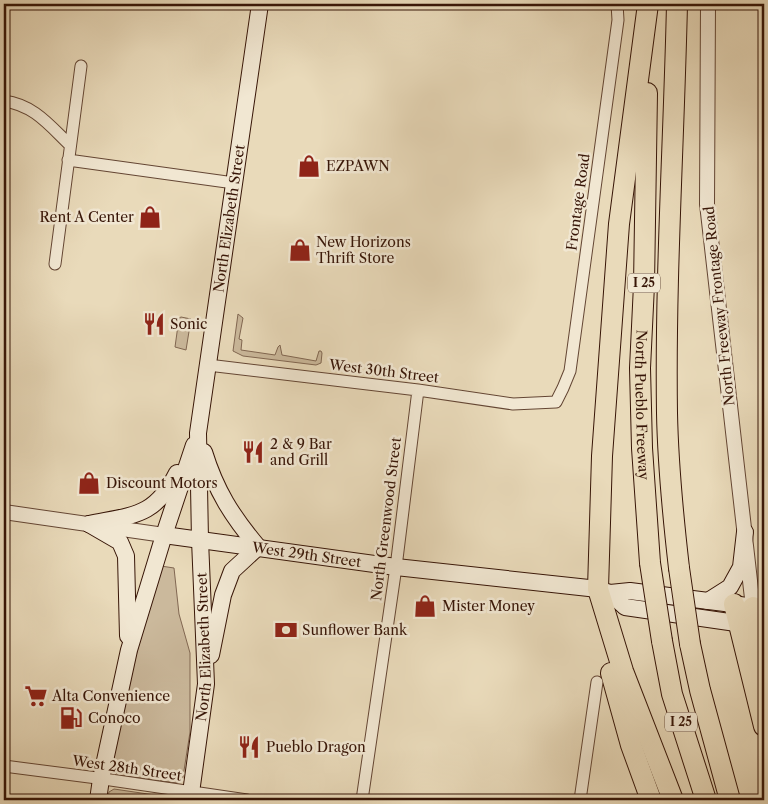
<svg xmlns="http://www.w3.org/2000/svg" width="768" height="804" font-family="'Libre Caslon Text',serif">
<rect width="100%" height="100%" fill="#e9daba"/>
<filter id="stains"><feTurbulence type="fractalNoise" baseFrequency=".004" numOctaves="4"/><feColorMatrix values="0 0 0 0 .2 0 0 0 0 .09 0 0 0 0 .02 0 0 0 .5 -.17"/></filter>
<radialGradient id="worn" r=".72"><stop offset=".6" stop-color="#630" stop-opacity="0"/><stop offset="1" stop-color="#630" stop-opacity=".3"/></radialGradient>
<path fill="#cbb99c" stroke="#816752" d="M238,314L243,318L239,339L242,340L241,350L275,355L278,347L280,345L282,355L316,361L319,351H321L322,353L321,363L316,365L243,356L233,351Z
M181,317L191,319L186,350L175,347L179,318Z
M161,566L174,568L179,614L190,653V732L183,777L182,780L177,783L119,775L112,770L111,766L120,713Z
M114,789L175,798L178,800H107L109,792Z"/>
<g fill="none" stroke-linecap="round" stroke-linejoin="round">
<defs>
<path id="minor" d="M4,101C34,105 49,125 70,145
M68,160L234,183
M55,264L81,66
M208,365L418,390L513,404L556,402L563,388L570,371L618,20L617,4
M4,766L97,778L247,800
M362,800L396,567L418,390
M580,800L597,682"/>
<path id="tertiary" d="M708,4L707,204L753,607
M4,512L164,535"/>
<g id="secondary">
<path d="M204,452C216,491 232,516 258,547L232,571L223,595L211,655"/>
<path d="M89,524C133,515 155,517 177,473"/>
<path d="M89,524L120,542L126,556L128,636"/>
<path id="s1" d="M164,535L396,567L598,589L610,593L625,607L750,625"/>
<path d="M610,593L630,591L764,608"/>
<path d="M708,601L730,587L741,567L745,532"/>
<path d="M98,800L101,779L129,650L164,535L194,445"/>
<path id="s2" d="M190,800L206,684L200,540L198,433L260,4"/>
</g>
<g id="motorway">
<path d="M648,4L619,224L602,456L598,589L623,671L673,800"/>
<path d="M677,4C674,140 665,277 667,413C668,465 673,516 679,568"/>
<path id="s3" d="M647,93L644,285L640,368L642,448L650,563"/>
<path d="M734,604L764,726"/>
<path d="M753,607L764,667"/>
<path d="M662,641L672,694L706,800"/>
<path d="M690,644L700,690L730,800"/>
<path d="M611,673L631,745L651,800"/>
</g>
</defs>
<use href="#minor" stroke="#644634" stroke-width="13"/>
<use href="#tertiary" stroke="#644634" stroke-width="16"/>
<use href="#secondary" stroke="#371507" stroke-width="18"/>
<use href="#motorway" stroke="#371507" stroke-width="22"/>
<use href="#minor" stroke="#f1e7d2" stroke-width="11"/>
<use href="#tertiary" stroke="#f1e7d2" stroke-width="14"/>
<use href="#secondary" stroke="#f1e7d2" stroke-width="16"/>
<use href="#motorway" stroke="#e9daba" stroke-width="20"/>
<defs>
<path id="motorway-bridge" d="M650,563L662,641
M679,568L690,644"/>
</defs>
<use href="#motorway-bridge" stroke="#371507" stroke-width="22" stroke-linecap="butt"/>
<use href="#motorway-bridge" stroke="#e9daba" stroke-width="20"/>
</g>
<defs>
<symbol id="shop-bare" viewBox="-9 -9 18 18"><path d="M-5-2.5h2.3a2.7 3.5 0 0 1 5.4 0H5L5.5 6h-11ZM-1.5-2.5h3a1.5 2.3 0 0 0-3 0Z" fill="#8f2418" stroke="#f1e7d2" stroke-width="2.5" paint-order="stroke"/></symbol>
<symbol id="restaurant-bare" viewBox="-9 -9 18 18"><path d="M-5-6h1v4h1v-4h1v4h1v-4h1v5L-1.5 .5V6h-2V.5L-5-1ZM5-6V6H3V1.5H1.5Q1.5-4 5-6Z" fill="#8f2418" stroke="#f1e7d2" stroke-width="2.5" paint-order="stroke"/></symbol>
<symbol id="bank-bare" viewBox="-9 -9 18 18"><path d="M-6-4H6V4H-6ZM0-2.3a2.3 2.3 0 1 0 0 4.6a2.3 2.3 0 1 0 0-4.6Z" fill="#8f2418" stroke="#f1e7d2" stroke-width="2.5" paint-order="stroke"/></symbol>
<symbol id="supermarket-bare" viewBox="-9 -9 18 18"><path d="M-6-5.5h2.5l.6 2H6L4.5 2H-2.5L-4.4-4H-6ZM-1.5 3.2a1.3 1.3 0 1 0 .1 0ZM3 3.2a1.3 1.3 0 1 0 .1 0Z" fill="#8f2418" stroke="#f1e7d2" stroke-width="2.5" paint-order="stroke"/></symbol>
<symbol id="fuel-bare" viewBox="-9 -9 18 18"><path d="M-5.5-6h7V0h2V4h1.3V-2.5L3-4.5l.8-.8L6-3V5H2.5V1h-1V6h-7ZM-4.2-4.7v3.2H.2V-4.7Z" fill="#8f2418" stroke="#f1e7d2" stroke-width="2.5" paint-order="stroke"/></symbol>
</defs>
<g fill-rule="evenodd">
<use href="#shop-bare" x="293" y="150" width="32" height="32"/>
<use href="#shop-bare" x="134" y="201" width="32" height="32"/>
<use href="#shop-bare" x="284" y="234" width="32" height="32"/>
<use href="#restaurant-bare" x="138" y="308" width="32" height="32"/>
<use href="#restaurant-bare" x="237" y="436" width="32" height="32"/>
<use href="#shop-bare" x="73" y="467" width="32" height="32"/>
<use href="#shop-bare" x="409" y="590" width="32" height="32"/>
<use href="#bank-bare" x="270" y="614" width="32" height="32"/>
<use href="#supermarket-bare" x="20" y="680" width="32" height="32"/>
<use href="#fuel-bare" x="55" y="702" width="32" height="32"/>
<use href="#restaurant-bare" x="233" y="731" width="32" height="32"/>
</g>
<g text-anchor="middle" stroke-width="5" stroke-linejoin="round" paint-order="stroke">
<g fill="#f1e7d2" stroke="#6f5444" stroke-width="1">
<rect x="628" y="273.5" width="32" height="19" rx="4"/>
<rect x="665" y="712.5" width="32" height="19" rx="4"/>
</g>
<g font-size="12" font-weight="bold" fill="#371507">
<text x="644" y="287">I 25</text>
<text x="681" y="726">I 25</text>
</g>
<g font-size="14" fill="#371507" stroke="#f1e7d2" text-anchor="start">
<text x="326" y="171">EZPAWN</text>
<text x="134" y="222" text-anchor="end">Rent A Center</text>
<text x="316" y="247">New Horizons<tspan x="316" dy="16">Thrift Store</tspan></text>
<text x="170" y="329">Sonic</text>
<text x="270" y="449">2 &amp; 9 Bar<tspan x="270" dy="16">and Grill</tspan></text>
<text x="106" y="488">Discount Motors</text>
<text x="442" y="611">Mister Money</text>
<text x="302" y="635">Sunflower Bank</text>
<text x="52" y="701">Alta Convenience</text>
<text x="88" y="723">Conoco</text>
<text x="266" y="752">Pueblo Dragon</text>
</g>
<g font-size="14" fill="#371507" stroke="#f1e7d2">
<text transform="translate(578 202) rotate(-82)" y="5">Frontage Road</text>
<text dy="5" stroke="none"><textPath href="#s2" startOffset="585">North Elizabeth Street</textPath></text>
<text transform="translate(719 306) rotate(-96)" y="5">North Freeway Frontage Road</text>
<text transform="translate(384 371) rotate(7)" y="5">West 30th Street</text>
<text dy="5" stroke="none"><textPath href="#s3" startOffset="312">North Pueblo Freeway</textPath></text>
<text transform="translate(386 519) rotate(-83)" y="5">North Greenwood Street</text>
<text dy="5" stroke="none"><textPath href="#s1" startOffset="144">West 29th Street</textPath></text>
<text dy="5" stroke="none"><textPath href="#s2" startOffset="154">North Elizabeth Street</textPath></text>
<text transform="translate(127 768) rotate(8)" y="5">West 28th Street</text>
</g>
</g>
<rect width="768" height="804" fill="none" stroke="#e9daba" stroke-width="20"/>
<rect x="5" y="5" width="758" height="794" fill="none" stroke="#371507" stroke-width="2.5"/>
<rect x="10" y="10" width="748" height="784" fill="none" stroke="#371507"/>
<rect width="100%" height="100%" filter="url(#stains)"/>
<rect width="100%" height="100%" fill="url(#worn)"/>
</svg>
